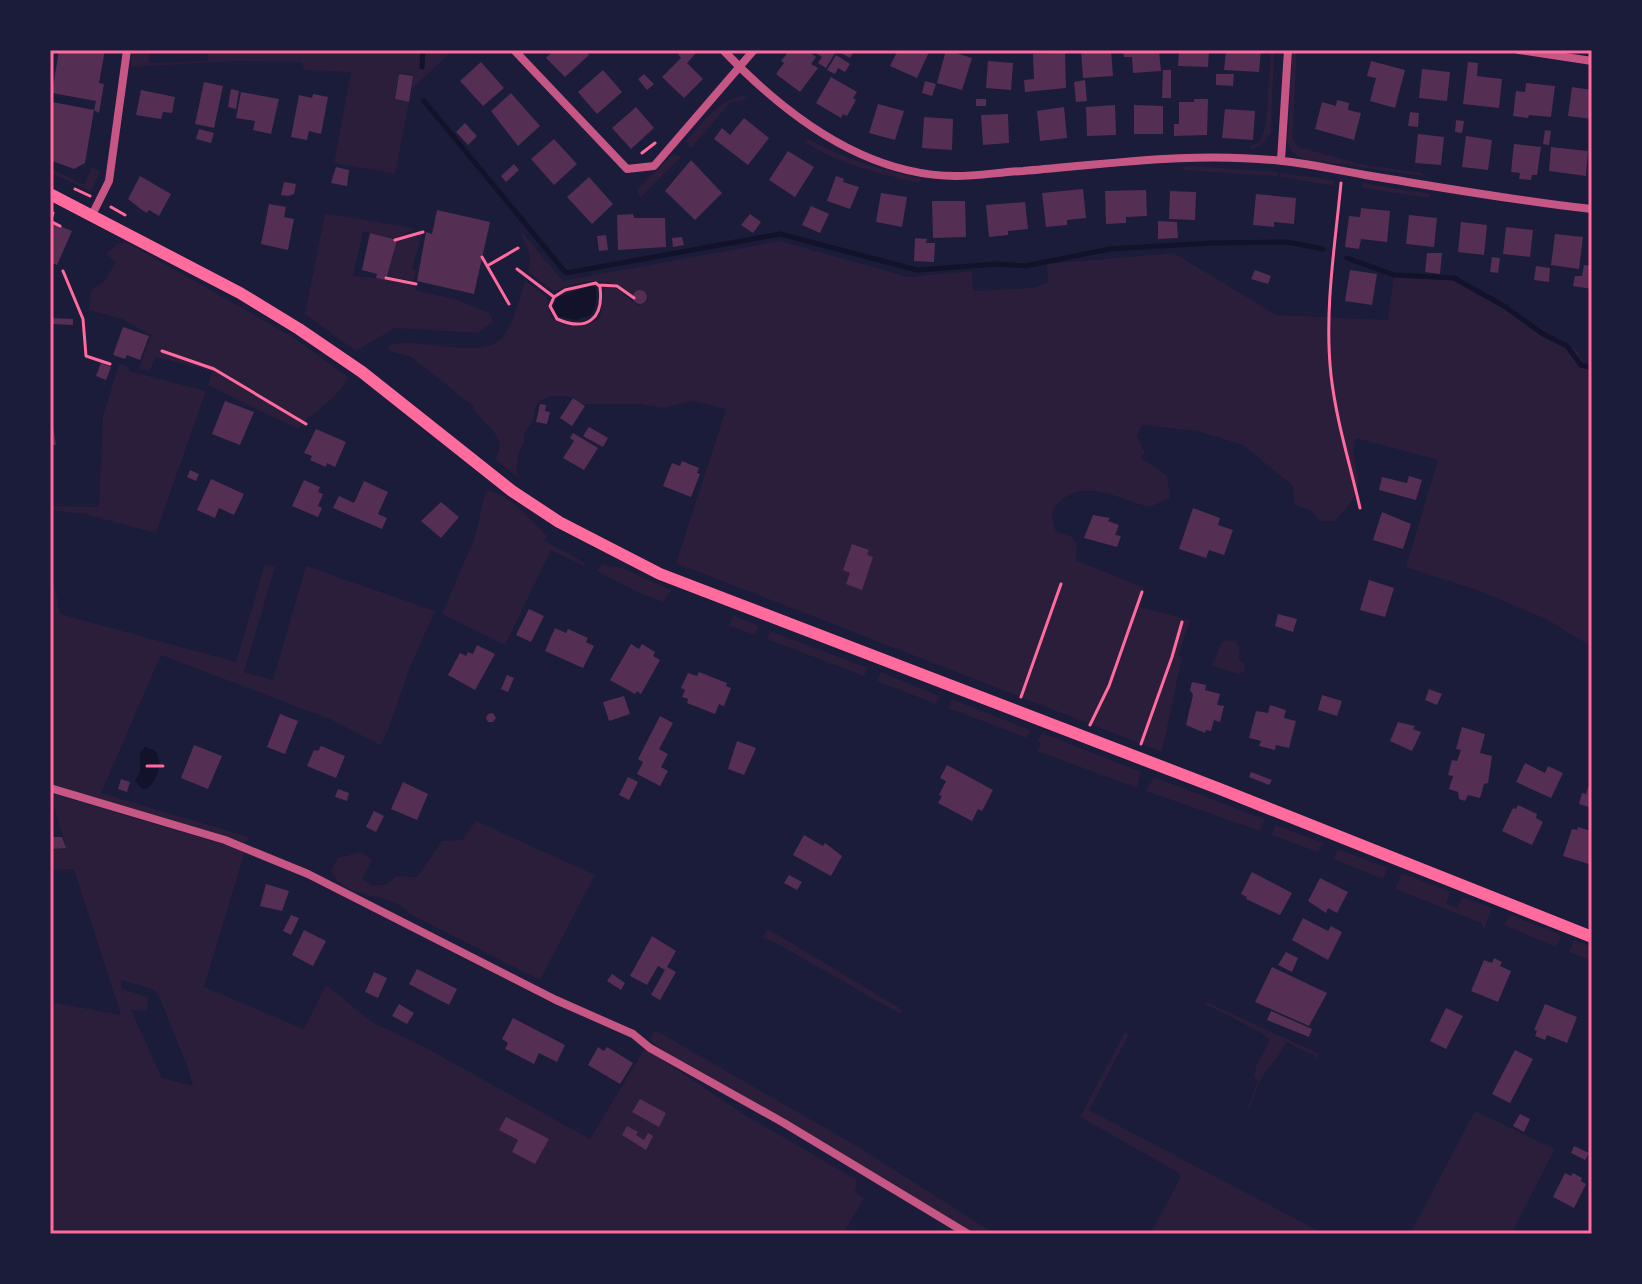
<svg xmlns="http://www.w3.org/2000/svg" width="1642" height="1284" font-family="'Source Sans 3',sans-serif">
<rect width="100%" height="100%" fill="#1b1b3a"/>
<path fill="#2a1e3b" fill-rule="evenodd" d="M132,50H149V63L208,61L209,50H453L412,89L413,75L399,73L394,100L409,102L395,174L334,163L351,72L304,70L302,62L236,61L131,67Z
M1271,50H1274L1271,133L1260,146L1251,149L1250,146L1260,142L1266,124Z
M1292,50H1297L1292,138L1298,147L1364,165L1423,173V176L1303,159L1292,152L1288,143Z
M743,96L749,98L730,103L691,148L686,141C702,124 718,99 743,96Z
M808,139C844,159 882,170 922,179L919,183C879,173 839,165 805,142Z
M673,154L681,157L640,198L637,190Z
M1189,166L1278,172L1277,176L1184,170V167Z
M92,167L100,171L91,191L50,173V168L84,185Z
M1280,173L1333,180L1335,186L1280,177Z
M1363,183L1430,194L1429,198L1362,188Z
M325,213L416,229L393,239L363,231L353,276L386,279L415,286V290L455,299L490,313L493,322L478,333L395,328L356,351L305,314Z
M520,230L563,281L780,241L908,277L972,271L973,291L1032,288L1048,283L1047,264L1174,253L1276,315L1388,320L1394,275L1454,278L1478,295L1504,306L1556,343L1576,349L1585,364L1592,366V647L1546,619L1482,592L1406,567L1438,460L1356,438C1349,455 1359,466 1358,483C1357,499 1345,510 1335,521H1320L1311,511L1294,504L1293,486L1243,445L1197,431L1142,425L1137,436L1145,453L1140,457L1167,476L1170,498L1150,507C1120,500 1087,477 1059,502C1050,510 1051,521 1056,531L1072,537L1077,544L1076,560L1144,588L1140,607L1190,620L1178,656L1182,657L1162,752L691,569L676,563L726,409L694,401L662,408L640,404H583L573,397L550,396L539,402L535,407L533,421L524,433V444L519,451L516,467L519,478L495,459C511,435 481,426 473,406L410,356L389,351V345C405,341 418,343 433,345C503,354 506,346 525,281L547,297L551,318C566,329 585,329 600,318L605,286L616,288L637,305L644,304L648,300L647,294L643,290L637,291L633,296C605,274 585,280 554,291L528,272C534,250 525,248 520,230Z
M422,235L412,268L416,272L413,281L388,276L397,240Z
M126,242L291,336L348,377C338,400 313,410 298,429L208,385L212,371L155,357L150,371L139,369L151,335L122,319L89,310L91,290L104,282L116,262L106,254L117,244Z
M119,364L129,367V371L206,391L156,533L85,514L50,510V506L99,507L103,416Z
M489,491C511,495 531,521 547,536L545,541L585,563L584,566L551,550L505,645L442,614L475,537L485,493Z
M50,562L60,614L236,662L265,564L275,567L244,672L273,680L306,566L435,611L410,667L388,730L380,745L332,720L161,655L101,793L249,837L248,841L244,842L50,784Z
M602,565L622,568L671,590L663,602L637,592L597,571Z
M733,615L759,626L755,635L729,626Z
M770,631L868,668L864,676L767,639Z
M1226,640L1235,641L1240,647L1239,659L1245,664L1244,672L1238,674L1212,666L1221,643Z
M881,672L939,696L936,704L877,681Z
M952,699L1030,730L1027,738L948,708Z
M1042,733L1141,772L1137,788L1037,751L1041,743L1037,742Z
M1154,777L1264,819V821L1260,831L1146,791Z
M50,793L245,851L204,987L304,1029L326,985L372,1022L430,1050L590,1139L645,1048L745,1115L857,1180L855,1192L864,1198L843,1234H50V1002L121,1015L74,869L50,870V849L66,847ZM121,980L153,989L158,994L186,1063L193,1086L162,1078L131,1010L147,1011L148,997L122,989Z
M476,821L595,875L540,980L410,914C389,889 344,903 331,870L338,858L362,852L372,861L362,878L372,886L387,884L396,876L417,877L442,841L462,840Z
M1276,825L1323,843L1318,852L1271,835Z
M1338,849L1388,868L1383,879L1333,859Z
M1402,873L1450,892L1446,904L1457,908L1462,897L1492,908L1484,930L1481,923L1395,889Z
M1510,915L1559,934L1561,938L1556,947L1504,925Z
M768,929L903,1010L900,1014L774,942L762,938Z
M1574,940L1592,947V961L1569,952Z
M1206,1002L1320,1054L1316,1061L1315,1056L1286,1042C1280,1057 1269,1066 1261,1079C1254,1091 1254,1104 1246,1114L1258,1080L1254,1077L1256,1066L1270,1040L1260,1032L1205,1004Z
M655,1030L860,1148L995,1234H974L690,1068L654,1044L650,1039Z
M1125,1032L1129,1034L1089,1110L1324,1234H1150L1180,1179L1179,1173L1080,1117Z
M1475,1111L1555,1149L1511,1234H1410Z"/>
<path fill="#12122b" d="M591,286L596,288V304L591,315L576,320L557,316L552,309L558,297Z
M145,747L155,751C164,763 157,780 147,789H142L135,781L140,772V752Z"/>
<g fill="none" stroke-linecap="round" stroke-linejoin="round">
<path stroke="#12122b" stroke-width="5" d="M422,67L423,50
M424,101L566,273L780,234L917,270L998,264L1025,266L1110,249L1211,243L1288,242L1323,249
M1347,258L1394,275L1454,278L1504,306L1543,334L1567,346L1581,365L1592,368"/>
</g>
<path fill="#542f53" d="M59,50H105L99,83L104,84L99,113L94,110L85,163L74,169L50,160L52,102L94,110L96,101L52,93Z
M554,50H584L589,55L565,77L546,58Z
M681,50L698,51L687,63L703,79L684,98L662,77L681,58L678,54Z
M794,50H807L816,57L811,64L818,68L800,92L776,74L784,63L781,61L789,51L792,53Z
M818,50H830L835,53L826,68L818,63L822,57L816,53Z
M836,50H851L854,51L850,58Z
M898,50H930L917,78L890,66Z
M946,50L972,58L962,90L937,83Z
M1081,50H1111L1113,76L1083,78Z
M1123,50H1159L1161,71L1133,73L1132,57H1124Z
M1179,50H1209L1208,67L1178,66Z
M1226,50H1261L1259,72L1224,70Z
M1065,53L1066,88L1025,92L1024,80L1034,79L1033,54Z
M836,55L850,64L845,72L838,68L835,74L827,70Z
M988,61L1013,63L1011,90L986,88Z
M1371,61L1405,70L1395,108L1370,101L1376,78L1367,76Z
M481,62L504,88L483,106L460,81Z
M1468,62L1478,63L1477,76L1502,79L1499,108L1463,104Z
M1422,69L1450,72L1447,101L1419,98Z
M603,70L622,92L597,114L578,92Z
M1163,70H1171V98H1162Z
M399,74L413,76L409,102L395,99Z
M644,74L654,84L647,90L638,79Z
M1216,74H1234L1233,86L1216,85Z
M831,77L857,92L853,98L856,100L847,116L843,114L841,118L816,103Z
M1085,80L1087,101L1076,102L1074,82Z
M925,81L936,84L932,96L922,93Z
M204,82L223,86L214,128L195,124Z
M1526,83L1555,86L1551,117L1529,115L1528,118L1513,116L1516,91L1525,92Z
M1572,87L1592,90V119L1568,116Z
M231,89L239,91L236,109L228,107Z
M141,90L175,97L172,113L163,112L161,119L136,115Z
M241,92L279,99L271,134L253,130L255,121L236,118Z
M511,93L540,126L518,146L491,111Z
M313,94L328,97L321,134L309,131L307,140L291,137L299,95L312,98Z
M976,99H986V106H976Z
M1194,99H1208L1207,135L1174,136V124H1179V102H1194Z
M1337,100L1349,103L1348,110L1361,113L1354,140L1315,129L1322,102L1336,106Z
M878,104L904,111L895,140L869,133Z
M1115,105L1116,135L1087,136L1086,107Z
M1134,105L1163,106V134H1134Z
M636,107L654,128L631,149L612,128Z
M1064,107L1067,138L1040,141L1037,111Z
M1225,109L1255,111L1253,140L1222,138Z
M1410,112L1419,113L1418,127L1408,126Z
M1008,114L1009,143L983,145L981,115Z
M924,117L953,119L952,150L922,148Z
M744,118L769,138L748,165L714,139L722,128L730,135Z
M1456,120L1464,121L1462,133L1455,132Z
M465,123L477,136L468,145L456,132Z
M199,129L214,133L211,143L196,139Z
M1545,130L1551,131L1549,145L1543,144Z
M1418,134L1444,137L1441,165L1415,163Z
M1466,136L1492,140L1488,170L1462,167Z
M554,139L577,164L554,185L531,159Z
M1514,144L1541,147L1537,175H1532L1531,180L1519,179L1520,173L1511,172Z
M1551,147L1588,151L1586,176L1549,171Z
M788,151L814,167L795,197L769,180Z
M691,160L722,193L695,220L665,191Z
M514,164L519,170L506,182L501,176Z
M336,167L349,170L347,186L331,183Z
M140,176L171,194L159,216L149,210L147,213L142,210L128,199Z
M836,176L844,179L843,182L859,187L850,209L827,201Z
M589,177L613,204L592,224L567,197Z
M284,182L296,184L294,194L289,196L281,195Z
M1083,189L1086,218L1067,220V225L1046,227L1042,193Z
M1146,190L1147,216L1126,217V223L1106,224L1105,191Z
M1170,191L1196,192L1195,220L1169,219Z
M881,193L907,197L902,227L876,222Z
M1256,194L1296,198L1294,224L1274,222V227L1253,225Z
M932,201H965L966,237L933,238Z
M1025,202L1028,229L1008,231V235L989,237L986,205Z
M269,204L286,207L284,217L294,219L288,250L261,244Z
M811,206L829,214L820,233L802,225Z
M1361,208L1390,211L1387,242L1361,239L1359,249L1345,247L1349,216L1360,217Z
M437,210L490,222L474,294L417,281L426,232L432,234Z
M633,214L634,218H665L666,247L618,250L617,215Z
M750,214L761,222L753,233L741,225Z
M1409,215L1437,218L1434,247L1406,244Z
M1158,221L1177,222L1178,238L1158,239Z
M50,222L72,231L57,265L50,262Z
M1461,222L1487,225L1484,255L1458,252Z
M1506,227L1533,230L1530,257L1503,254Z
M370,233L397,240L386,280L376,278L377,274L362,270Z
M1555,234L1583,237L1579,269L1551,265Z
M606,235L608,250L599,251L597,236Z
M682,237L684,245L673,247L672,238Z
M915,238L927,239L926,243H935L934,262L914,261Z
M1427,253H1442L1440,274L1425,272Z
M1492,257L1500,258L1498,273L1490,272Z
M1584,265L1592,266V289L1573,286L1575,276H1582Z
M1536,266L1550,268L1549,282L1534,280Z
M1255,270L1271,276L1268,284L1251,279Z
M1350,270L1377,274L1372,305L1345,301Z
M633 297a7 7 0 1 1 14 0a7 7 0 1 1-14 0Z
M51,318L73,319V325L51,324Z
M123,327L149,336L140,360L127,355L125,359L113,355Z
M101,363L111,367L106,380L96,376Z
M573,398L585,406L572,426L560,418Z
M225,401L254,412L240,445L212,434Z
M540,404L546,405L545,411L550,412L547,424L536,422Z
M50,410L56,445H50Z
M589,427L608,438L603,447L583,436Z
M316,429L346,442L335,467L327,463L326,467L310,460L312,456L304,453Z
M573,433L598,448L584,470L563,458L574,441L570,438Z
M682,461L699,468L697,473L700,474L691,497L663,486L672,463L680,466Z
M190,470L199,474L196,481L187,477Z
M1409,476L1422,480L1416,500L1379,490L1382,477L1407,483Z
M211,479L244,494L234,515L219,508L215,518L197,510Z
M304,480L320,487L318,492L323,494L318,506L322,508L318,517L292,506Z
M364,481L388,492L378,514L387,518L382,529L333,508L339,496L354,503Z
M441,502L459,517L441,538L421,521Z
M1193,508L1220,518L1218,525L1233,530L1224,555L1209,550L1206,558L1179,549Z
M1382,512L1411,524L1403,549L1373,540Z
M1093,515L1110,518L1108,521L1119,525L1115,535L1121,536L1117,547L1084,538Z
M852,544L869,550L867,555L873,557L862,590L846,584L850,573L843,570Z
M1369,580L1394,588L1385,617L1360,610Z
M529,609L544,616L531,642L516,635Z
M1278,614L1297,619L1293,632L1275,626Z
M555,628L566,633L568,629L588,638L586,642L594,646L583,668L545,651Z
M631,644L639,649L642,644L655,652L653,656L660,660L641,694L637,691L635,694L610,680Z
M477,645L495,654L475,690L448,675L460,653L466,656L468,652L473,654Z
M699,672L727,683L726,686L731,688L724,706L719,704L715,714L687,703L688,699L682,697L685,690L681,688L688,673L697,676Z
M507,675L514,678L508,692L501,689Z
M1192,682L1206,685L1205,690L1220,694L1217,705L1224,706L1220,722L1214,720L1211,731L1206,730L1205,733L1186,725L1193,695L1190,690Z
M1429,689L1442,694L1437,705L1425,700Z
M1322,695L1342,701L1337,716L1318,710Z
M624,696L630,714L609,721L603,702Z
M1270,705L1286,710L1284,718L1296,721L1289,748L1276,745L1275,750L1259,746L1261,741L1249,738L1256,711L1268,713Z
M493,713L496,718L493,722H488L486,718L488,714Z
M280,714L298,721L285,754L267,747Z
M660,716L673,723L659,749L668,754L661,767L668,771L660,786L637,774L643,762L638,759Z
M1398,722L1415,726L1413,729L1421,732L1412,751L1390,741Z
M1462,727L1485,734L1480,753L1492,756L1488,783L1484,784L1480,798L1468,795L1465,801L1459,799L1458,792L1449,789L1453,776L1448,775L1452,760L1457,761L1461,750L1456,749Z
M737,741L756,748L744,775L728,769Z
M194,745L222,756L208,789L181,778Z
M321,746L345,756L336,778L307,766L314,750L318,751Z
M1525,763L1545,773L1548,766L1563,773L1551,798L1516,782Z
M947,765L993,790L982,811L978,809L972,821L938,803L942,796L939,795L946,781L940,778Z
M1251,772L1272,780L1269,785L1249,777Z
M628,777L638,782L629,800L619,795Z
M121,779L130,782L127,792L118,789Z
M403,782L428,794L417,820L391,809Z
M1589,785L1592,786V808L1579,804L1582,793L1586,794Z
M338,789L349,793L347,801L335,797Z
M1518,805L1537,814L1536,818L1543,822L1532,845L1502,831L1513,808L1516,809Z
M374,811L384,816L376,832L366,827Z
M1578,827L1591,831L1592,865L1563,856L1572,829L1577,830Z
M804,835L823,846L825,843L842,856L831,876L793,855Z
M50,837H62L66,848L50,849Z
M1252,872L1292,893L1280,915L1246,899L1247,897L1241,894Z
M789,875L802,882L797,890L784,883Z
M1320,878L1348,892L1337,913L1328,908L1326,913L1308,901Z
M266,884L289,891L282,911L260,906Z
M291,915L299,918L291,935L283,931Z
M1303,918L1328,931L1331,926L1342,932L1328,960L1292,940Z
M304,930L326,941L313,966L292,955Z
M652,936L676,951L667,967L676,972L660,1000L651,995L665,970L658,966L647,985L630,976Z
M1286,952L1298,958L1292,972L1278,965Z
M1494,958L1502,962L1500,966L1511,971L1498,1002L1471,991L1484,960L1492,963Z
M1272,967L1327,993L1309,1026L1255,1002Z
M417,969L457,989L449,1005L409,984Z
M374,972L387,978L378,998L365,992Z
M612,974L625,983L621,990L607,981Z
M399,1004L414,1013L407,1024L392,1016Z
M1545,1004L1577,1017L1567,1043L1547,1035L1545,1040L1535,1036L1537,1031L1534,1030Z
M1446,1008L1463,1016L1446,1049L1430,1041Z
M1271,1011L1312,1029L1309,1037L1267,1020Z
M513,1018L565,1045L557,1062L539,1053L534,1064L505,1049L508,1043L502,1039Z
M598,1047L604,1051L607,1047L633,1063L620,1084L588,1065Z
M1515,1050L1533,1059L1510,1103L1492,1094Z
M640,1099L666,1113L659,1127L632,1112Z
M1520,1114L1530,1119L1524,1132L1513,1126Z
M506,1117L549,1139L535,1164L512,1152L518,1140L499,1130Z
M627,1126L638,1132L636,1135L644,1140L648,1133L653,1136L646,1150L622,1135Z
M1574,1146L1589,1153L1585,1160L1571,1153Z
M1565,1173L1571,1176L1573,1173L1582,1178L1581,1181L1586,1184L1574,1208L1553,1197Z"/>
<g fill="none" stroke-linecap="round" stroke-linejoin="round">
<path stroke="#ff6b9d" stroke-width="3" d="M642,153L655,143
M1341,183C1335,246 1324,311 1331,375C1336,420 1350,464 1360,508
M75,189L90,196
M111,207L125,215
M53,213L50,221L60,226
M395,240L423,232
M482,257L509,304
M487,266L518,248
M517,269L554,297L550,306L557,319C587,332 604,319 600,287L596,283L565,290L554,297
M63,271L83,319L86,356L110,364
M386,278L416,284
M598,285L617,286L634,298
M162,351L214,369L306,424
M1021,697L1061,584
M1090,725L1109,686L1142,592
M1141,744L1172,657L1182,622
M147,766H163"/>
<path stroke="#c65784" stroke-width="8" d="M514,50L627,169L654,166L754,50
M723,50C783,113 865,176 956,176C978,176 1001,172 1023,171C1108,164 1196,151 1282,161C1312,164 1341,171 1371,176C1445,188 1518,201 1592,209
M1519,50L1592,61
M1281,160L1288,50
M92,215L109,181L127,50
M50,788L225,840L308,874L556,1000L633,1034L650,1048L784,1123L968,1234"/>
<path stroke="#ff6b9d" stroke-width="12" d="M50,194L240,293L299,329L362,372L512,491L559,522L660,574L1220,789L1592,937"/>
</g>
<rect width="1642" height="1284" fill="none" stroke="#1b1b3a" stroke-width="104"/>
<rect x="52" y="52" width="1538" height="1180" fill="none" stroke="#ff6b9d" stroke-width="3"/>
</svg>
